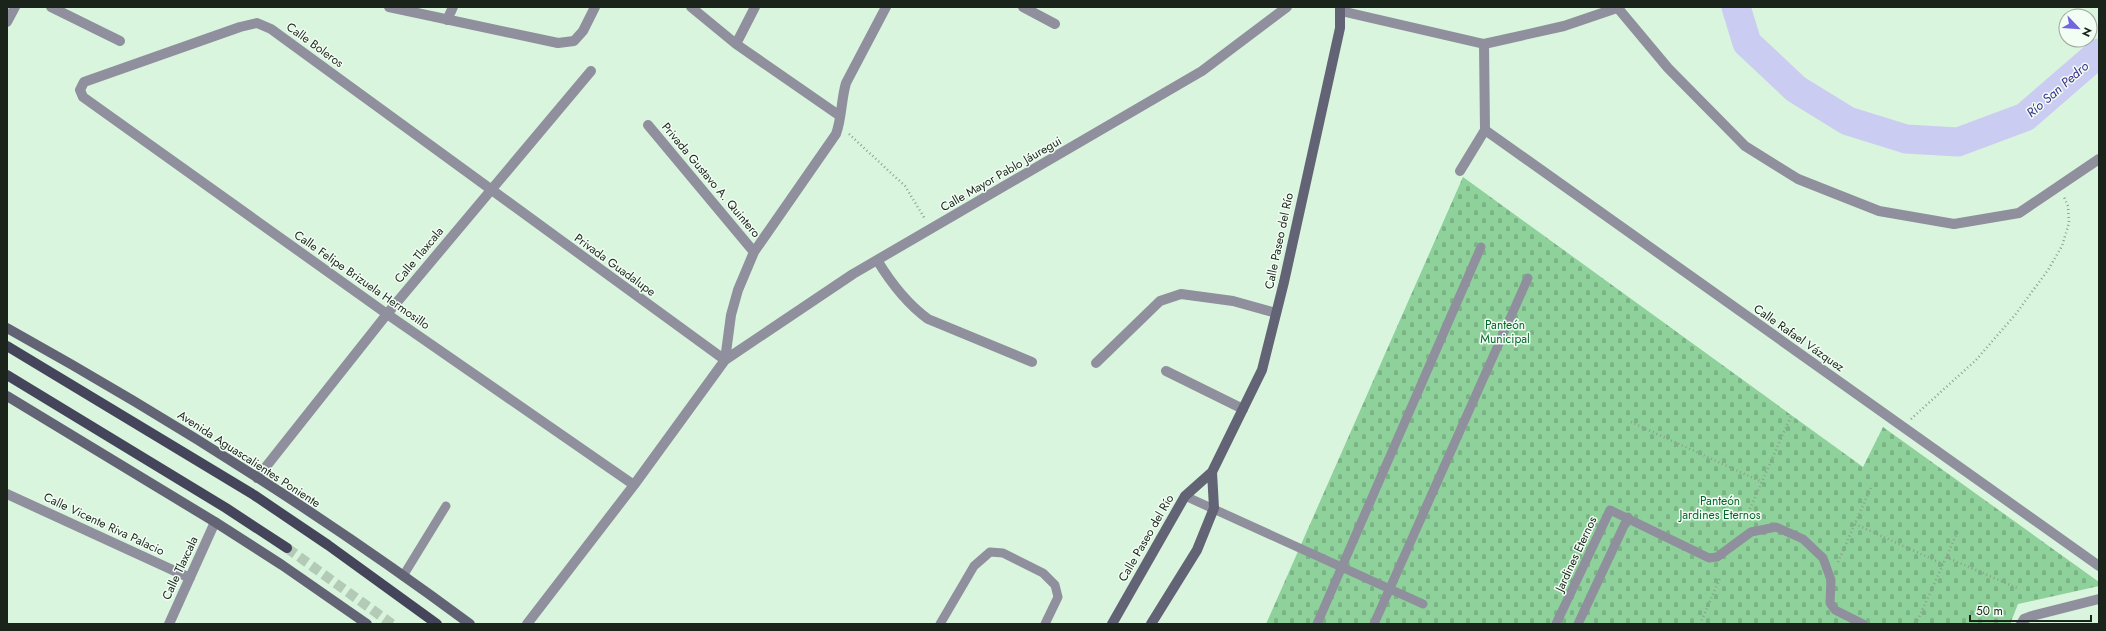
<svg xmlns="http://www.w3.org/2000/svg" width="2106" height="631" font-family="Jost,sans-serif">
<defs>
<pattern id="cemetery-stones" width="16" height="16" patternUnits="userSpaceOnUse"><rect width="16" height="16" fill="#8ed19a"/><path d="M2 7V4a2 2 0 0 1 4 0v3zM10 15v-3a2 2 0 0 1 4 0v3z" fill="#7ab384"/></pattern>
</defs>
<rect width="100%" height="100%" fill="#d9f5dd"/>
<path fill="url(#cemetery-stones)" d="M1463,177L1863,467L1883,427L2099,582V586L2018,604L2010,624H1266Z"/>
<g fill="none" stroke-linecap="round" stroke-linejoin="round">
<path stroke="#cbccf1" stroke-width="29" d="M1736,7L1747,43L1796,89L1848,121L1906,139L1958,142L2025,117L2099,53"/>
<path stroke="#b3cbb6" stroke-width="10" stroke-dasharray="10 5" stroke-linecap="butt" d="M287,548L392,624"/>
<path stroke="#8ba08e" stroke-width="2.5" stroke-dasharray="1 3" stroke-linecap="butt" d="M849,134L905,186L925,219
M1911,419L1976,360L2015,315L2048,270L2062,246L2069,223L2068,206L2064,197
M1631,422L1762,482
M1745,520L1791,416
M1855,524L1943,564
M1946,557L2017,588
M1838,562L1872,485
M1700,624L1720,578
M1916,624L1958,531"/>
<path stroke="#8f8f9d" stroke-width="9" d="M1185,496L1423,604
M403,576L446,506
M940,624L974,566L990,552L1003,553L1043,573L1055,585L1058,597L1045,624
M1317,624L1481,247
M1374,624L1528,278
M1556,624L1610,510L1709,558L1717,557L1751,532L1776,527L1803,539L1823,558L1831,580L1830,603L1835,610L1863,624
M1578,624L1628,517"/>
<path stroke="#8f8f9d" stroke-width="10" d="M51,7L120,41
M389,7L558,43L574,41L583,31L595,7
M691,7L736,44L840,116
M1023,7L1055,24
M1617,7L1668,68L1745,146L1798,179L1879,211L1954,224L2019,213L2099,159
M1341,11L1484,44L1564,26L1617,8
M447,20L453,7
M7,22L15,7
M736,44L755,7
M1484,44L1485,130
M648,125L754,252
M1485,130L2099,566
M1460,171L1485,130
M877,260C891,283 906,303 928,319L1032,362
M1096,363L1160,301L1181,294L1233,301L1276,313
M1166,371L1243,409
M257,478L387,314L591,71
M634,485L387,314L83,97L80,90L84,82L240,27L257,23L271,29L725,360L853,274L1202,71L1287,7
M7,494L190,578
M169,624L215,522
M527,624L634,485L725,360L731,315L738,290L754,252L836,134C842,118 841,100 846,83L886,7
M2021,624L2024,619L2032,616L2099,599"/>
<path stroke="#636376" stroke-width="10" d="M7,328C167,417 323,515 470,624
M7,396L215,522L282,565L367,624
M1112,624L1185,496L1212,472L1262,370L1284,282L1340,28V7
M1151,624L1197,550L1214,508L1212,472"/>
<path stroke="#44455b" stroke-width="10" d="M7,346L254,495L328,545L437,624
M7,375L226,508L287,548"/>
</g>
<g text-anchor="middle" stroke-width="3" stroke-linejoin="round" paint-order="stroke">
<g font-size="12" fill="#1a241b" stroke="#f2fdf4">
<text transform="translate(315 45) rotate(36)" y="4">Calle Boleros</text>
<text transform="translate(1001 174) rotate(-30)" y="4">Calle Mayor Pablo Jáuregui</text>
<text transform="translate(711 180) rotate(50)" y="4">Privada Gustavo A. Quintero</text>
<text transform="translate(1279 241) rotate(-78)" y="4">Calle Paseo del Río</text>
<text transform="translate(419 255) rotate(-50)" y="4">Calle Tlaxcala</text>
<text transform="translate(615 265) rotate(36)" y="4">Privada Guadalupe</text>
<text transform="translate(362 280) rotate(35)" y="4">Calle Felipe Brizuela Hermosillo</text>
<text transform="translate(1799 338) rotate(35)" y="4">Calle Rafael Vázquez</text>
<text transform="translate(249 459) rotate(33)" y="4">Avenida Aguascalientes Poniente</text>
<text transform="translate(104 524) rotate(25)" y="4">Calle Vicente Riva Palacio</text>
<text transform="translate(1146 538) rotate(-60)" y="4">Calle Paseo del Río</text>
<text transform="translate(1576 554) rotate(-65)" y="4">Jardines Eternos</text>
<text transform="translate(180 568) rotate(-65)" y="4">Calle Tlaxcala</text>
</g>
<g font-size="12" fill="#03672a" stroke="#f2fdf4">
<text x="1505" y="329">Panteón<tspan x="1505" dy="14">Municipal</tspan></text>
<text x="1720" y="505">Panteón<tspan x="1720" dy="14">Jardines Eternos</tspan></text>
</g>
<g font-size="13" font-style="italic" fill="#3d2b8f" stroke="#f2fdf4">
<text transform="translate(2057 89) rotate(-41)" y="5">Río San Pedro</text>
</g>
</g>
<rect width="2106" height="631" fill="none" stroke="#1a241b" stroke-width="16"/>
<g transform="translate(2078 28) rotate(115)"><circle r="19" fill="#f2fdf4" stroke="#9ca69d"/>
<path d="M0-3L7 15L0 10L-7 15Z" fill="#7265df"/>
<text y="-6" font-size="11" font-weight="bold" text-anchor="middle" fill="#1a241b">N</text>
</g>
<path d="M1970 615v6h121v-6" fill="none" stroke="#1a241b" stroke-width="2"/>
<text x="1976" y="615" font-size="12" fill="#1a241b" stroke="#f2fdf4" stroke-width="3" paint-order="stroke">50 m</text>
</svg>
